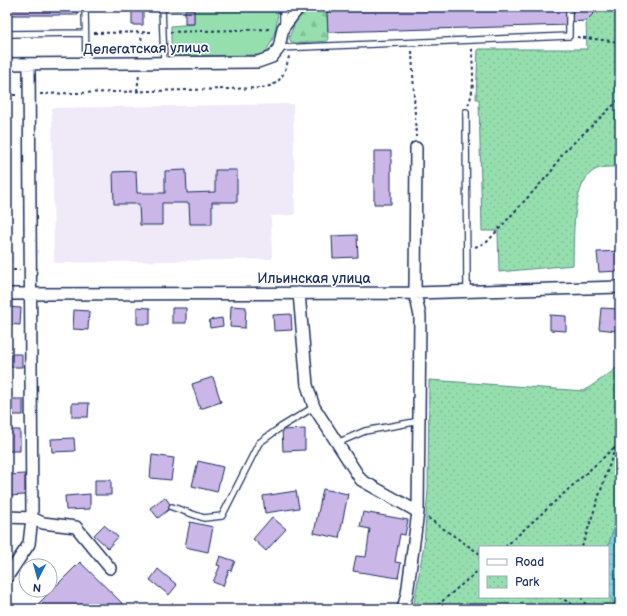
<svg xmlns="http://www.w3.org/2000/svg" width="627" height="616" font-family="'Balsamiq Sans',sans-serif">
<defs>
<pattern id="forest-firs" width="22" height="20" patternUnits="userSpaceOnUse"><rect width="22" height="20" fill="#95dfae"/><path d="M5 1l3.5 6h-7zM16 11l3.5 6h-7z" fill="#80c098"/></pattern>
<pattern id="park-dots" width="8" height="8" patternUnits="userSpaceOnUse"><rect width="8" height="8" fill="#95dfae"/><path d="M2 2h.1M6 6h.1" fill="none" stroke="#80c098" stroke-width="1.8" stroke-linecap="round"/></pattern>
<pattern id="water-waves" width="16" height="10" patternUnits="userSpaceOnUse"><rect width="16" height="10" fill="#83d2e1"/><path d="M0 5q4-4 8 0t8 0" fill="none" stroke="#6aabba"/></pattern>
</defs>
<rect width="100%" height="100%" fill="#fff"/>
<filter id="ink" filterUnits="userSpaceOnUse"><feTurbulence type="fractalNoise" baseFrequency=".025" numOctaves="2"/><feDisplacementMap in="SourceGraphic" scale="8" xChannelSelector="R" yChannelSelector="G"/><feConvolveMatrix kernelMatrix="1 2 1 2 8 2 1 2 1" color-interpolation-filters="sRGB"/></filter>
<g filter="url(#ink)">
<path fill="#efe9f8" d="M293,104L295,215L271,216L272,259L54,263L52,108Z
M7,105H11L13,263H7Z"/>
<path fill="#95dfae" stroke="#588786" d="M170,7H278C278,21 274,47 261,55L171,56V26L194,24V10H170Z"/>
<path fill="url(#forest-firs)" stroke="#588786" d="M309,7H458L327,12L328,41L296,43L291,42L289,38L295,22Z"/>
<path fill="url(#park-dots)" stroke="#588786" d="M600,7H620V167C611,167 601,166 593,171C571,187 574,240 573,265L499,272L498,231H482L479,99H476L478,49H587L586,21Z
M620,364V508L608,547H480V597H608V593L615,605L620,606V609H413L424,544L428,489L429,380L584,391L613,371Z"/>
<path fill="url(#water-waves)" stroke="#5991ad" d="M620,508V606L615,605L608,593V547Z"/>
<path fill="#cab6e7" stroke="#1b2f5e" d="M7,7H78V15H7Z
M458,7H568L569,25L328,32L327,11Z
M568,7H600L586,21L569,22Z
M185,10H194V24H185Z
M132,11L143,12V25H132Z
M374,151H391V204H374Z
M186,170L187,193L215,192V170H237V202H212V224H190L189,203H162V225H140L139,204H114L113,172L136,171L137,193H165V171Z
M357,235L358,257L333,258L332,236Z
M620,251V271L599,272L597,252Z
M231,306L246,307L245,328L230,327Z
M7,307L21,308L20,325L7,324Z
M137,307L150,308V324H137Z
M172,308H186V323H172Z
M601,308L619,309L617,331L599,329Z
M74,310L89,311L88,330L73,329Z
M291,314L292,330L274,331L273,315Z
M550,315L566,316V331L550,330Z
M222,318L223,326L210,328L209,320Z
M7,354H22V367H7Z
M213,377L221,402L200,409L192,384Z
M7,399H23V415H7Z
M72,403H89L88,417H72Z
M305,429V450L283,451L282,430Z
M7,430H20V451H7Z
M74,438L75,451L52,452L51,439Z
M152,455L174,458L171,480L150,478Z
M198,461L223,467L217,492L192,486Z
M25,474V495L7,496V475Z
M95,480H111V495H95Z
M323,489L348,494L339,538L314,533Z
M296,491L299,508L265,513L263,496Z
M90,494V509L66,510L65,496Z
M165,497L172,507L158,518L150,508Z
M363,512L408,520L405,535L400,534L395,562L401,563L398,578L353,571L356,556L366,557L370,529L360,527Z
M272,517L286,529L266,551L253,539Z
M190,522L213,527L208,552L185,547Z
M104,525L118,537L108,548L94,535Z
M220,556L235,561L231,571L229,570L223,586L213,582L220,566L217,565Z
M80,562L128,609H33Z
M158,569L177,585L169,595L150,580Z"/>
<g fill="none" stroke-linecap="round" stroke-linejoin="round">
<defs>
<path id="service" d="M85,7L86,64
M162,7L164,63
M283,7V25
M7,34L85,33
M279,48L569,36V7
M466,112L467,292
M337,443L365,431L420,421
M172,507L204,518L222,516L259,443L281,427L314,407"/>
<path id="minor" d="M7,64L258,62L272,57L279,48L283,28L299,7
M416,148L415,293L420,316L418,512
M299,293L307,385L314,407L361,480L418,512L407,594L403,609
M7,294L415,293L620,287
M7,517L32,518L43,523L76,527L110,568
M7,577L29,544L32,518L29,64"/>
</defs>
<use href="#service" stroke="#1b2f5e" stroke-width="8"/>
<use href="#minor" stroke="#1b2f5e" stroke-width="14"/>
<path stroke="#1b2f5e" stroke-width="2" stroke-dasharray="3 3" stroke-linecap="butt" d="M170,32L272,29
M94,33L154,32
M577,37L620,42
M412,51L416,137
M140,52L142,33
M137,91L139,75
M40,94L262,88C265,87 271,86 274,84C283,79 287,66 289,56
M7,95H18
M468,105C476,88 472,66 472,48
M475,247L487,242L551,172L563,153L620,99
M7,270H20
M428,518L480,554
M505,547L616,446
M582,547L620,433
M559,597L581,609
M581,597L588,609
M433,609L480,569"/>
<use href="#service" stroke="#fff" stroke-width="5.5"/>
<use href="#minor" stroke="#fff" stroke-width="11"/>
</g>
</g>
<g text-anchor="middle" stroke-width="3.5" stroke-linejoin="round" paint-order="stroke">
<g font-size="14" fill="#1b2f5e" stroke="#fff">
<text transform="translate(146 48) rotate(-1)" y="5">Делегатская улица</text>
<text x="314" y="283">Ильинская улица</text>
</g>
</g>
<rect width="627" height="616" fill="none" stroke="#fff" stroke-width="24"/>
<rect x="12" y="12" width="603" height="592" fill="none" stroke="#1b2f5e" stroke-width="1.5" filter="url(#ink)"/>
<rect x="479" y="546" width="130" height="52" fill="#ffffff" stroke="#a4acbf"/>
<rect x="487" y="559" width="20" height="6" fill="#ffffff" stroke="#a4acbf"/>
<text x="515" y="566" font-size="12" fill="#1b2f5e">Road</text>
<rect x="487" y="576" width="20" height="12" fill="url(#park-dots)" stroke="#a4acbf"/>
<text x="515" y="586" font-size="12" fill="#1b2f5e">Park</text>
<g transform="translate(38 578) rotate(186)"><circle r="19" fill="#ffffff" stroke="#a4acbf"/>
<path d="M0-3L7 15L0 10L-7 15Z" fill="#1f6fb2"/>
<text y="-6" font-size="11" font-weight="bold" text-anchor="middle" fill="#1b2f5e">N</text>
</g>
</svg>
